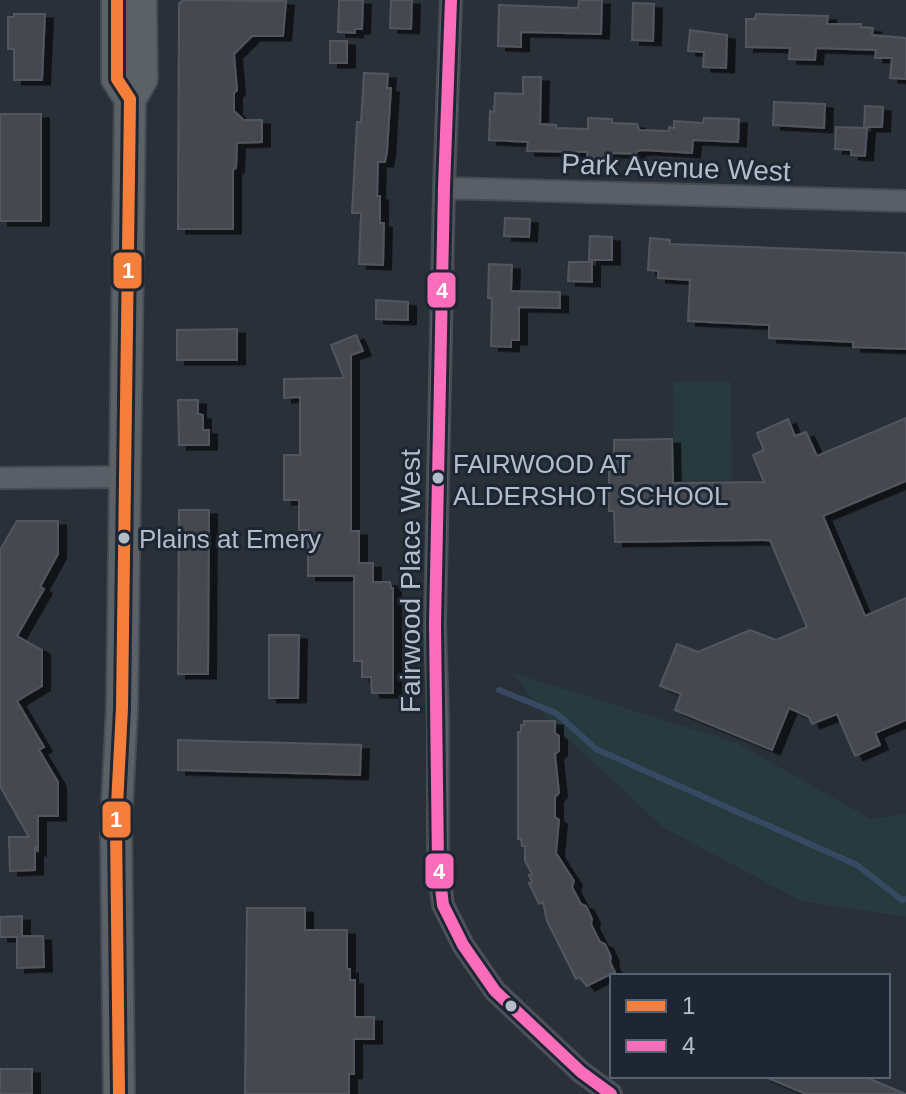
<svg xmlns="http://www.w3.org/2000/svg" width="906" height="1094" font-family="Arial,sans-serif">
<defs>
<filter id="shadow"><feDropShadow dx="8" dy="4.5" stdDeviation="0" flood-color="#0009"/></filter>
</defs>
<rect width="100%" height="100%" fill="#2a3038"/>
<path fill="#273a3e" d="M673,382H731L732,480L674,481Z
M513,673L737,743L871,819L906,814V917L801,901L664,828L547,719Z"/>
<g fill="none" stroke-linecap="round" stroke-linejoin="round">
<path stroke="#384963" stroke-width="6" d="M499,690L556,713L596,749L857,865L902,900L906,899"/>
</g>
<path fill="#444950" stroke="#52575f" stroke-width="2" filter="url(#shadow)" d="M183,0L286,1L283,36H252L234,54L237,90L234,93V111L244,120H262V142L237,143L236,168L233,170V229H178L179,4Z
M339,0H363L362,29H355V33L338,32Z
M391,0H412L411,29L390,28Z
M579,0H602L601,34L521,32V47L498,46L499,5L578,8Z
M633,3L654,4L653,41L632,40Z
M14,14H45L42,80H14V49H8V17H14Z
M756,14L828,16L827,24H861V27L873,28L872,35L906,38V79L890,78L892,58H875L876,50L816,48L815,60L789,59L790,48L746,47V19H755Z
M690,30L727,35L726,68L703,67L704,52L688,51Z
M330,41H347V63H330Z
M364,73L388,74L387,88H391L387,152L385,162H378L377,196H380V223H384L383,265L359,264L361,213H352L357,122H361Z
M523,77H541L540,124L556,125V128L588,129V118L612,119V123L637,124L639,130L669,131V127L674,128V121L703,123L704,118L739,119L738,142L693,140L692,153L643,150L637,151L636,154L612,153L611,159L587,158V152L527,151L528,142L489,140L490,111L494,112L495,93L523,94Z
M774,102L825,104L824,128L773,125Z
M865,106L883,107L882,127H864Z
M0,114H41V221H0Z
M836,127L867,128L865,156L851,155V150L835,149Z
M505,218L530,219L529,237L504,236Z
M590,236L612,237V260H589Z
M650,238L670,240V244L906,253V349L853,347V342L769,338V325L688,321L690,280L658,278V271L648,270Z
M569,262H592V282L568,281Z
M489,264L512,265L511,291L560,292V308L519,307V340H511V347L491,346L492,298H488Z
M376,300L408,302V320L376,319Z
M237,329V360H177V330Z
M356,335L363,351L351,355V531H359V563H373V582H390L391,588H393V693H372L371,677H362V661H354V576H308V530H299V500H284V455H300V397L284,398V379L344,378L331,345Z
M178,400H198V414L203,415V430H209V445H179Z
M906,418V481L823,516L865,616L906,598V720L875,733L880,745L855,756L837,714L812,724L809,717L789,708L772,750L675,710L681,694L660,686L677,644L698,652L750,630L776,640L807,627L770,540L615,542L614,511H609V471H614V440L672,439L673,483L764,482L753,455L764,450L757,433L788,419L795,436L806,432L817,456Z
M179,510H209L208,674H178Z
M17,521H58V554L40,587L44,589L17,636L42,650V686L17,701L44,747L39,750L58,782V816H38V852L35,846V870L10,871L9,837H29L0,786V550Z
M269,635H299L298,698H269Z
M524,721H555V733L559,736V751L555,754L559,793L555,797V817L559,820L556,853L574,881L572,887L581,904L586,906L592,919L591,924L600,942L605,944L611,957L610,962L615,972L587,986L579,977L576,979L547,921L543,902L539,904L529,883L532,882L529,875L532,874L525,861V846H522L521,839H518V732H521V725H524Z
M178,740L361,745L360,775L178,770Z
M247,908H305V930H347V969H350V980H355V1017H374V1039H354V1074H349V1094H245Z
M22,916V936H43L44,967L17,968V937H0V917Z
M0,1069H32V1094H0Z
M763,1076H863L906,1094H806Z"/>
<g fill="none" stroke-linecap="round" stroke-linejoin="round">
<defs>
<path id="street" d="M451,0L444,188L435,624L438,719V862L443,905L463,945L495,991L581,1072L611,1094
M444,188L906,201
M0,478L126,477"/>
<path id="primary" d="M117,0V79L130,99
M119,1094L116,825L122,708L130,99L142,79L141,0"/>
</defs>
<use href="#street" stroke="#484c53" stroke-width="24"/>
<use href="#primary" stroke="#484c55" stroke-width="34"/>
<use href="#street" stroke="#5a5e66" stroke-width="20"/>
<use href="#primary" stroke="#5c6168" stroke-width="30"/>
<defs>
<path id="bus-1" d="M117,0V79L130,99L122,708L116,825L119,1094"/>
<path id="bus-2" d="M451,0L444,188L435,624L438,862L443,905L463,945L495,991L581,1072L611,1094"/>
</defs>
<use href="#bus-1" stroke="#1d2633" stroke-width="18"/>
<use href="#bus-2" stroke="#1d2633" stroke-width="18"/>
<use href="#bus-1" stroke="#f57f3a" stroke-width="12"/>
<use href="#bus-2" stroke="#fb6dba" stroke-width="12"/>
</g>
<g fill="#b4bcc9" stroke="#1d2633" stroke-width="3">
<circle cx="438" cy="478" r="7"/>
<circle cx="124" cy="538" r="7"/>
<circle cx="511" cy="1006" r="7"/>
</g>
<g text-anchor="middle" stroke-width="6" stroke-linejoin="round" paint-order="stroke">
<g font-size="26" fill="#b4bcc9" stroke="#1d2633" text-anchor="start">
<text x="453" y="473">FAIRWOOD AT<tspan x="453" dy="32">ALDERSHOT SCHOOL</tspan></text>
<text x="139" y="548">Plains at Emery</text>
</g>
<g font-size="28" fill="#b4bcc9" stroke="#1d2633">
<text transform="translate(676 167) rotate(2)" y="10">Park Avenue West</text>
<text transform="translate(410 581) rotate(-90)" y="10">Fairwood Place West</text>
</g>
</g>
<g stroke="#1d2633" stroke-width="3">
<rect x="112" y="251" width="31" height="39" rx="8" fill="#f57f3a"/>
<rect x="426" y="271" width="31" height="38" rx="8" fill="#fb6dba"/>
<rect x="101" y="800" width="31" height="39" rx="8" fill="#f57f3a"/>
<rect x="424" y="852" width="31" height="38" rx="8" fill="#fb6dba"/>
</g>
<g font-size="22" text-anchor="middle" font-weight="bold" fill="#fff">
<text x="128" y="278">1</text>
<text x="442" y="298">4</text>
<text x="116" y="827">1</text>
<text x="439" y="879">4</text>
</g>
<rect x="610" y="974" width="280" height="104" fill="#1d2633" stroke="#59626f" stroke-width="2"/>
<rect x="626" y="1000" width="40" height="12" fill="#f57f3a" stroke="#59626f" stroke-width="2"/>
<text x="682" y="1014" font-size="24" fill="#b4bcc9">1</text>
<rect x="626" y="1040" width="40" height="12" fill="#fb6dba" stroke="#59626f" stroke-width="2"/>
<text x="682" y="1054" font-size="24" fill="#b4bcc9">4</text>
</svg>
